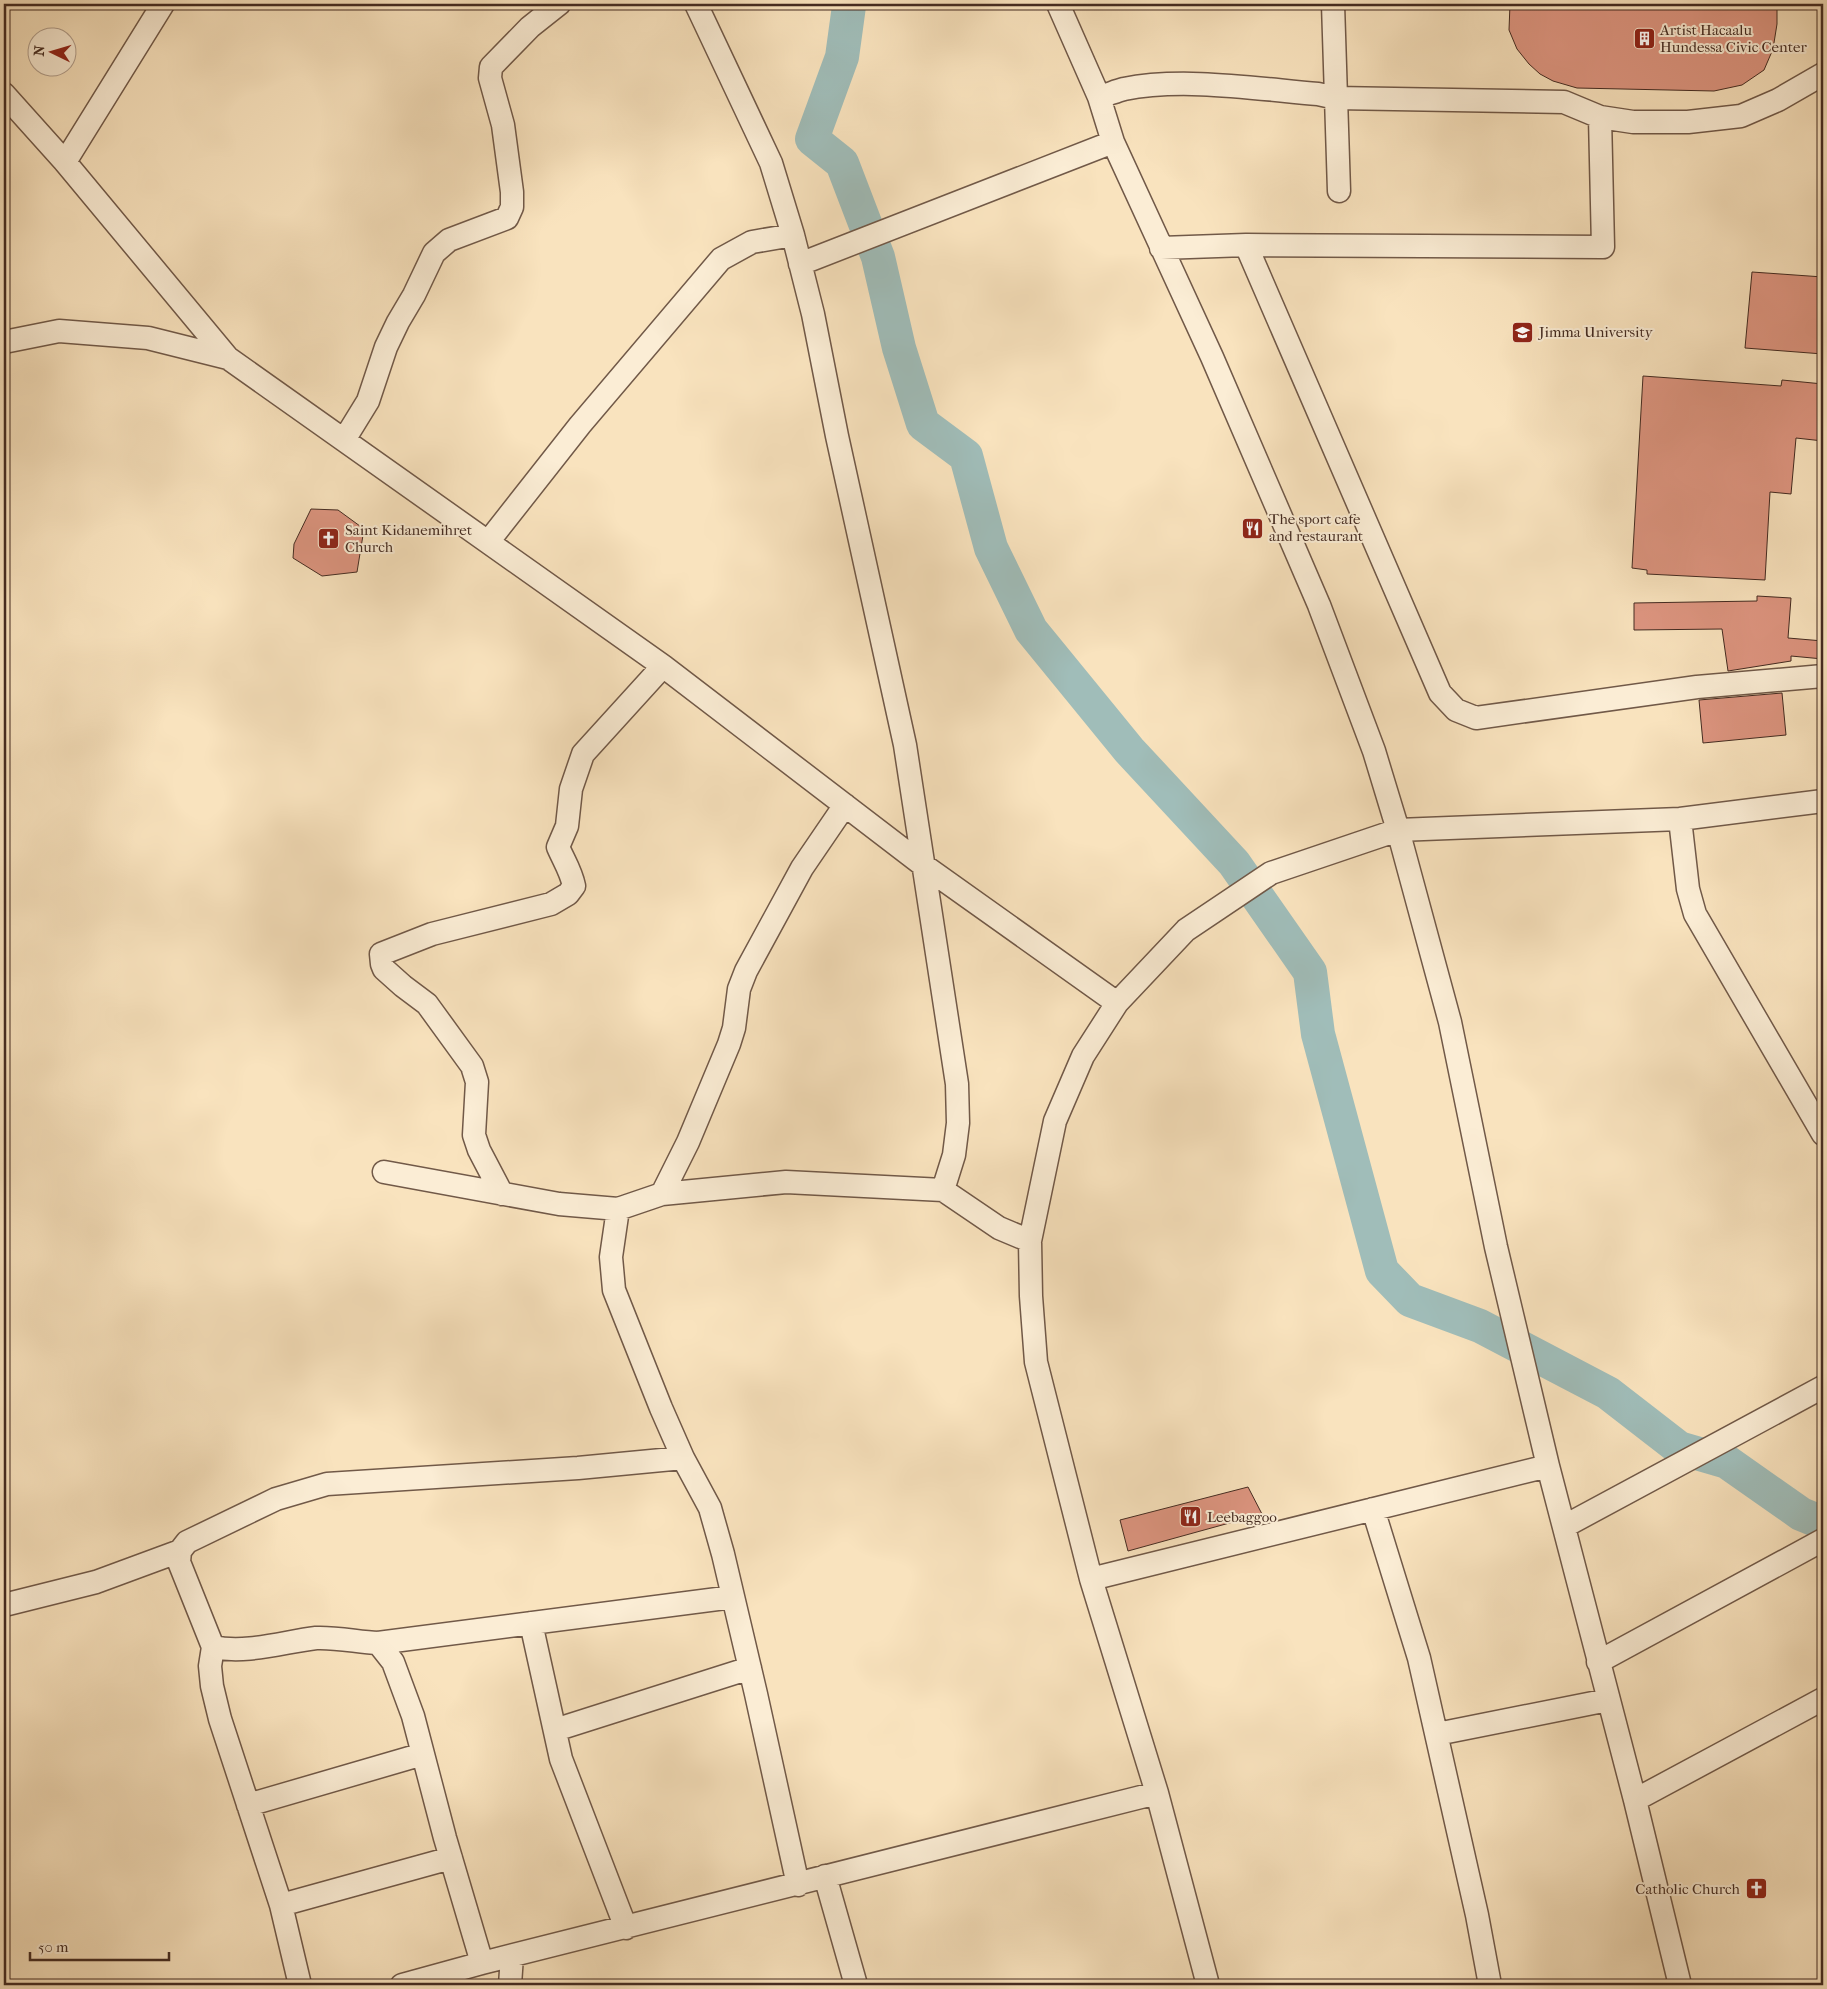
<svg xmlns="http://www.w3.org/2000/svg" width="1827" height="1989" font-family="'IM FELL French Canon',serif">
<rect width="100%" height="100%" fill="#f9e3be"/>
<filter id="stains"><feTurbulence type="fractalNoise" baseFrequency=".004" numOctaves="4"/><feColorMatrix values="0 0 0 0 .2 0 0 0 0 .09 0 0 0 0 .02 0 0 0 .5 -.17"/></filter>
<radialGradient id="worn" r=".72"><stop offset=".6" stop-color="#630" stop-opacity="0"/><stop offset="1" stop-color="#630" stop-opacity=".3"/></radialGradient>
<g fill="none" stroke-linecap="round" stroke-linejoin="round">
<path stroke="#a0bdb9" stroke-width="34" d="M848,4L849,6L842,57L812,139L842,163L878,257L899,348L923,424L966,456L991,548L1031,630L1129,750L1234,863L1310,972L1318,1034L1382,1271L1410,1300L1480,1326L1608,1393L1679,1448L1727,1462L1801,1514L1823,1523"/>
</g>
<path fill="#dd9580" stroke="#442b21" d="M1510,4H1777V24L1773,49L1764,70L1742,85L1714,91L1577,88L1553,81L1540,74L1529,64L1517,49L1509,30Z
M1752,272L1823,277V354L1745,348Z
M1643,376L1781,386L1782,380L1823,384V441L1796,438L1791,494L1770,492L1765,580L1647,574V570L1632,568Z
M311,509L338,510L364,529L357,572L322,576L293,558L294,544Z
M1757,596L1791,598L1788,638L1823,641V659L1791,656V661L1728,671L1722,629L1634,630V603L1757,601Z
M1782,693L1786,735L1703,743L1699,700Z
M1248,1487L1262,1514L1128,1551L1120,1520Z"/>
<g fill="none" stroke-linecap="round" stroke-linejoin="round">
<defs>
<path id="minor" d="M696,4L771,163L793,235L813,314L837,436L905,745L957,1084L958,1123L954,1155L943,1190
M1058,4L1099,97L1113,142L1212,357L1319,605L1374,751L1398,830L1450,1022L1496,1247L1548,1466L1635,1800L1680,1985
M1333,4L1339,191
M4,94L65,162L228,358L663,666L923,865L1117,1003
M1099,97C1107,95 1116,91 1124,89C1183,77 1258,89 1318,94L1336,98L1564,102L1600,117L1633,122H1688L1741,116L1778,100L1823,74
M65,162L163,4
M1246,245L1440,693L1456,710L1476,718L1697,687L1823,676
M1161,248L1246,245L1603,247L1600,117
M800,264L1113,142
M4,342L59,331L148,338L228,358
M344,440L368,401L386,347L398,322L414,295L434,253L449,240L507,218L512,207V192L503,125L490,78L491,67L530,27L559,4
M488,542L580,425L721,259L752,242L793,235
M1680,819L1688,889L1695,914L1823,1134
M384,1172L559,1204L618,1209L662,1194L786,1182L943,1190L999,1228L1030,1241
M502,1194L479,1150L474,1135L477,1082L472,1066L427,1004L403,986L384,969L382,964L381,954L432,934L551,904L568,894L574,886C571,871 564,861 558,847L567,826L571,789L583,754L663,666
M662,1194L688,1142L729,1044L734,1028L739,989L746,971L802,868L845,805
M618,1209L611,1257L614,1290L661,1408L683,1458L710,1508L723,1554L756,1694L798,1885
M1373,1509L1419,1658L1477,1915L1490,1985
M1565,1526L1823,1387
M1091,1579L1548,1466
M4,1605L96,1582L180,1551
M531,1623L561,1759L626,1928
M378,1643L733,1597
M213,1647C247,1654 283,1642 316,1638C336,1637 358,1642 378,1643L393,1662L413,1716L445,1838L482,1963
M1598,1662L1823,1540
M555,1730L750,1668
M1437,1734L1608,1700
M1635,1800L1823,1699
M248,1805L423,1754
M825,1876L856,1985
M281,1905L451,1858
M300,1985L281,1905L220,1719L212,1686L210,1666L213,1647L179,1562L180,1551L187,1542L276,1499L327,1484L578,1468L683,1458
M402,1985L482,1963L1157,1793
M510,1985L512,1956
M1208,1985L1157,1793L1091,1579L1036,1362L1031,1296L1030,1241L1055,1121L1083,1056L1117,1003L1186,930L1271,873L1398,830L1680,819L1823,801"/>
</defs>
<use href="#minor" stroke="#715948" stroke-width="25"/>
<use href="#minor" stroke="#fbedd5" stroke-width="22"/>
</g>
<defs>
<symbol id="building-square" viewBox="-11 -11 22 22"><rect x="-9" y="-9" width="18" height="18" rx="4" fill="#8f2418" stroke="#fbedd5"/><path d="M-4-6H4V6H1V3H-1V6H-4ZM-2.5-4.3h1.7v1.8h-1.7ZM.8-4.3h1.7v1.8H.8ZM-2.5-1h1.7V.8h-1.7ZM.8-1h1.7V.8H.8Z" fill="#fff"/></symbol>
<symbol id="university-square" viewBox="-11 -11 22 22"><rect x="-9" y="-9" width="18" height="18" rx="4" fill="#8f2418" stroke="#fbedd5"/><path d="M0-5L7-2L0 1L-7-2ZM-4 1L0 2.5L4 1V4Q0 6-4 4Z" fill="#fff"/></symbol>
<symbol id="restaurant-square" viewBox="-11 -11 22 22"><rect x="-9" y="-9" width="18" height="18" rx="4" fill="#8f2418" stroke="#fbedd5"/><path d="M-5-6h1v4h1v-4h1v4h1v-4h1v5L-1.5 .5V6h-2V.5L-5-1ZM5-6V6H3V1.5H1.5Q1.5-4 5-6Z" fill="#fff"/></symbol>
<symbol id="church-square" viewBox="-11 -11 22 22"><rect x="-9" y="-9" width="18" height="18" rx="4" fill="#8f2418" stroke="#fbedd5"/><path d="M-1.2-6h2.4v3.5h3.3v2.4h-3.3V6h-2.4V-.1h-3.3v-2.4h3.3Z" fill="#fff"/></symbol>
</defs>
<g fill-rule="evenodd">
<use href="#building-square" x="1632" y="26" width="25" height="25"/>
<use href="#university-square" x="1510" y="320" width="25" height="25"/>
<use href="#restaurant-square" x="1240" y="516" width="25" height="25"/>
<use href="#church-square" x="316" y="526" width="25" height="25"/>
<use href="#restaurant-square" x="1178" y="1504" width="25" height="25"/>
<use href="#church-square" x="1744" y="1876" width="25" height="25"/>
</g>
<g text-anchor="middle" stroke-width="4" stroke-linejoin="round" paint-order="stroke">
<g font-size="15" fill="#442b21" stroke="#fbedd5" text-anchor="start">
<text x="1660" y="35">Artist Hacaalu<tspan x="1660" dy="17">Hundessa Civic Center</tspan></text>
<text x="1539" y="337">Jimma University</text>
<text x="1269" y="524">The sport cafe<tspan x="1269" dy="17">and restaurant</tspan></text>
<text x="345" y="535">Saint Kidanemihret<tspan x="345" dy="17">Church</tspan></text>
<text x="1207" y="1522">Leebaggoo</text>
<text x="1740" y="1894" text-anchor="end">Catholic Church</text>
</g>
</g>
<rect width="1827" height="1989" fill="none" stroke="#f9e3be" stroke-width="20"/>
<rect x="5" y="5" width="1817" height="1979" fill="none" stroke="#442b21" stroke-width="2.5"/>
<rect x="10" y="10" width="1807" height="1969" fill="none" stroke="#442b21"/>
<g transform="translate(52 52) rotate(275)"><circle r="24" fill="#fbedd5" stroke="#b29f8d"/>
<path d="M0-4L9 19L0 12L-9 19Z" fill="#8f2418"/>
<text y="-8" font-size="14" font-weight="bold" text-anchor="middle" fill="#442b21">N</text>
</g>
<path d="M30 1952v8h139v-8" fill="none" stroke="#442b21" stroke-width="2.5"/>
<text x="38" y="1952" font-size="15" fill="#442b21" stroke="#fbedd5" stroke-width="4" paint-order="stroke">50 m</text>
<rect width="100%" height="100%" filter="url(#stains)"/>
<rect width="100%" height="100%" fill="url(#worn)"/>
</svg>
